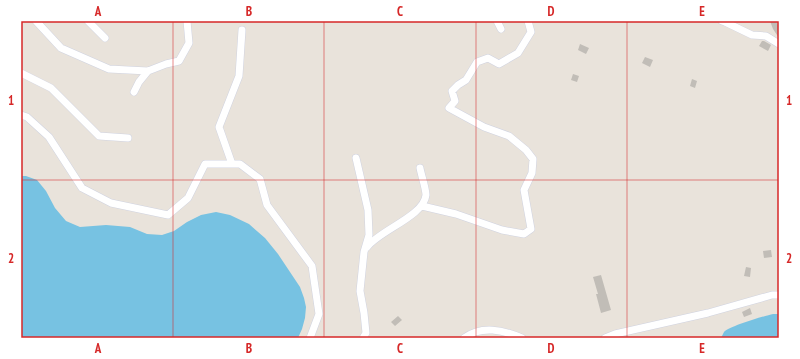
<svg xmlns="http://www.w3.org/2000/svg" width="800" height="359" font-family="'PT Sans Narrow',sans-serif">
<rect width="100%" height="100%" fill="#e9e3db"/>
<path fill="#77c2e2" d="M21,176H26L37,180L46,191L55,208L66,221L80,227L106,225L130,227L147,234L162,235L174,231L187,222L201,215L216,212L230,215L249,224L265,238L278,254L300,287L304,298L306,307L305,318L302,329L298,338H21Z
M773,314H779V338H721C722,336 723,334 724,332C730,326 764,316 773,314Z"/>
<path fill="#c1bdb7" d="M770,21H776L779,27V38L773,29Z
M762,41H764L771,45L768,51L759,46Z
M580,44L589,48L586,54L578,50Z
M645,57L653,60L650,67L642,63Z
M573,74L579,76L577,82L571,80Z
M692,79L697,81L695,88L690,86Z
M771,250L772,257L764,258L763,251Z
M746,267L751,268L750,277L744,276Z
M601,275L611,310L601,313L596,294H598L593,277Z
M750,308L752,314L744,317L742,312Z
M398,316L402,320L395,326L391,322Z"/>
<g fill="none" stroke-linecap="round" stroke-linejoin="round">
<defs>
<path id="street" d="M36,21L61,48L109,69L148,71L166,64L179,61L189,43L187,21
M88,21L105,38
M497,21L501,29
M722,21L725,22L752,35L766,36L779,44
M21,73L51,88L99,136L128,138
M134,92L139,82L148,71
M21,115L27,117L49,137L82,188L111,203L168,215L188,198L205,164H240L260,179L267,205L312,266L319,314L310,338
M356,158L368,210L369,235L364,252L360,291L364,313L366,333L363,338
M232,164L219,127L239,76L242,30
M422,206L456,214L502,230L524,234L531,229L524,190L532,173L533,159L526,150L509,136L484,127L449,108L455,101L452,91L458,85L466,80L477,62L488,58L499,64L518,53L531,32L528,21
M367,247C380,230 424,216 426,195C426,189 421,174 420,168
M464,338C482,325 503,330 522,338
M605,338L615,334L708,313L772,295H779"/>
</defs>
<use href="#street" stroke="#d0d3e0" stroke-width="8"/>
<use href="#street" stroke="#fff" stroke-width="7"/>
</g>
<path fill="none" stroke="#d62828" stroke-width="1" stroke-opacity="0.55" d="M173,21V338M324,21V338M476,21V338M627,21V338M21,180H779"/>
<rect width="800" height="359" fill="none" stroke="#ffffff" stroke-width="44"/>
<rect x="22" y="22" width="756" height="315" fill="none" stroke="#d62828" stroke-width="1.5"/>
<g font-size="13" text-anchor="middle" font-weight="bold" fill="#d62828">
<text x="98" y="16">A</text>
<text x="249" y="16">B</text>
<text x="400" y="16">C</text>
<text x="551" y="16">D</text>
<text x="702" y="16">E</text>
<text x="11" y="105">1</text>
<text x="789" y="105">1</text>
<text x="11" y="263">2</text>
<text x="789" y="263">2</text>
<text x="98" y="353">A</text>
<text x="249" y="353">B</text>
<text x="400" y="353">C</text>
<text x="551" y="353">D</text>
<text x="702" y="353">E</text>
</g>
</svg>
